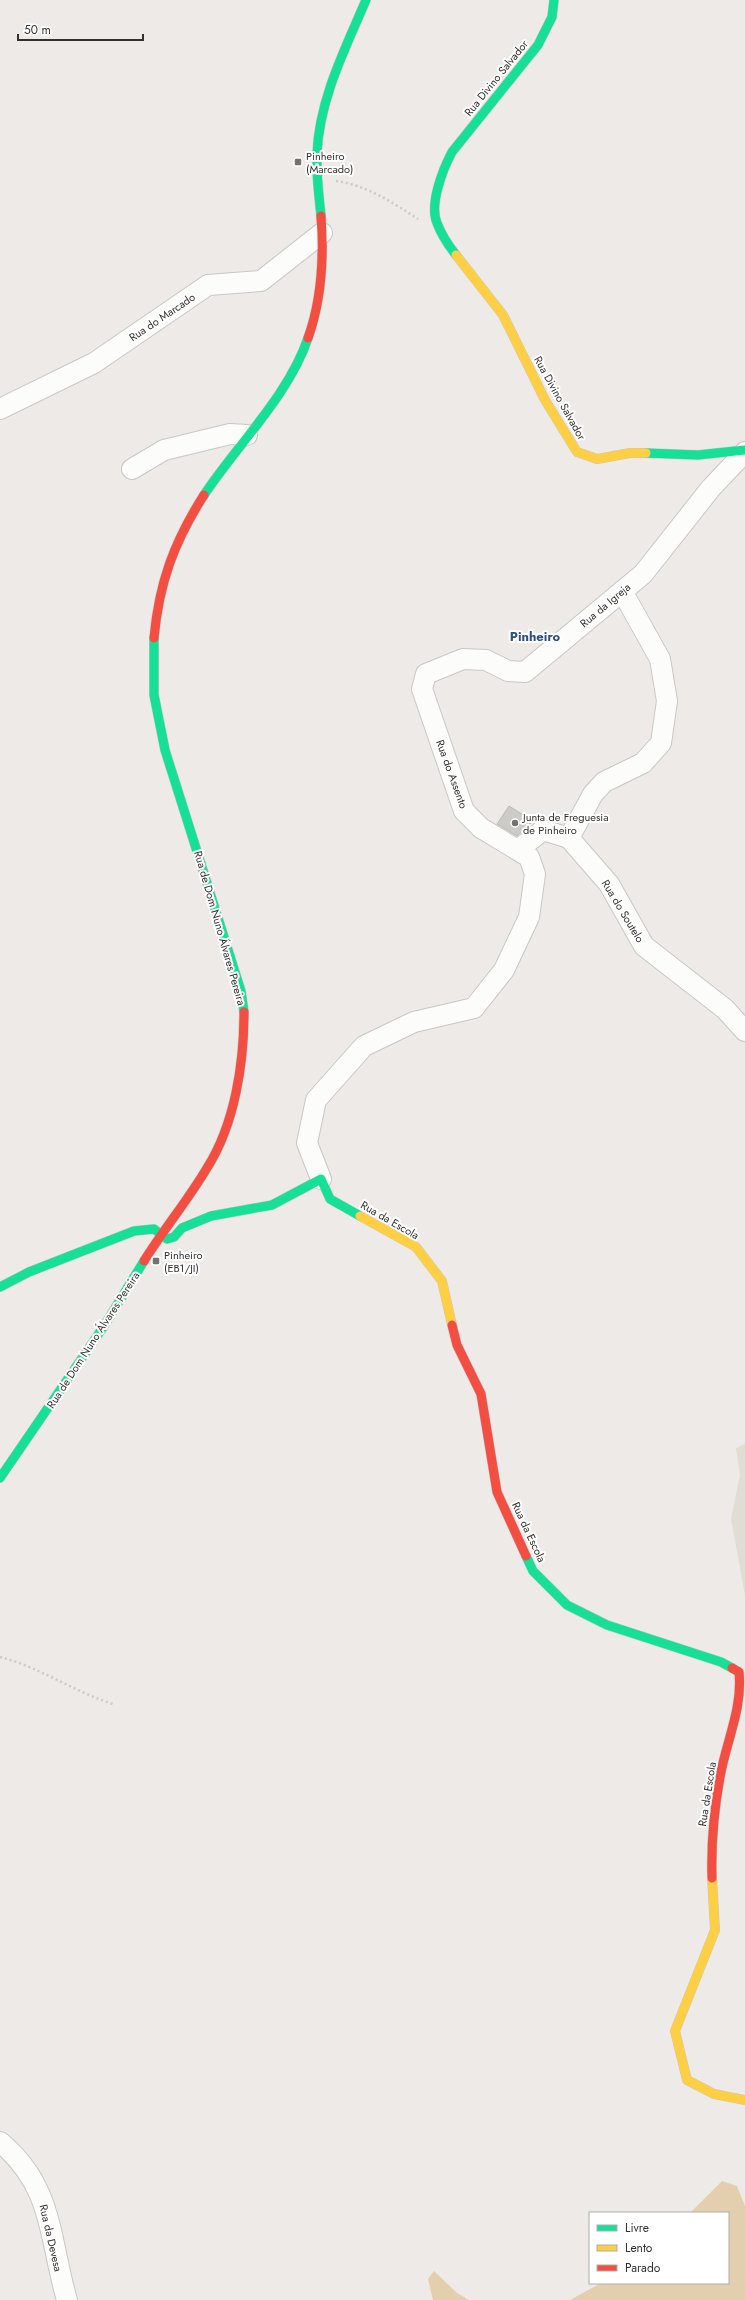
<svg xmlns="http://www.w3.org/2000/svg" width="745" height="2300" font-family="Jost,sans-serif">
<rect width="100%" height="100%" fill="#edeae7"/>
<path fill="#e1dcd4" d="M745,1444V1595L731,1519L740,1475L736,1448Z"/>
<path fill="#e3cfae" d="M722,2181L737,2186L745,2206V2300H570L601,2283H728V2213H690Z
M434,2271L457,2293L469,2300H433L428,2279Z"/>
<path fill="#cdcbc8" stroke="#bcbab8" d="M509,806L533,821L517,836L497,824Z"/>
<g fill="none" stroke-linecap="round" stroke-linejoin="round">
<defs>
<path id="street" d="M0,409L94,363L208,285L261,281L322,233
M132,469L164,450L230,434L247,435
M569,838L593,794L604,782L643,763L661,743L667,701L660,659L622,591
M518,850L543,830L569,838L609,884L644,946L725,1009L745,1031
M321,1179L307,1143L316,1100L364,1046L414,1022L474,1008L504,970L529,917L535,874L529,857L481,828L464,811L422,689L426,674L463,659L486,660L508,671L525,672L643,574L711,488L745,452
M0,2142C54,2187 49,2239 67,2300"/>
<path id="fast" d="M321,216C319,195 316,175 317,154C319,100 345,49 366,0
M456,255C449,246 441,234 437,223C429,204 443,169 452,152L538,45L552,17L554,0
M646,453L698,455L745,450
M204,495C237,445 289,395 308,338
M154,638V695L165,750L241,991L244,1012
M0,1287L29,1272L134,1231L154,1229L167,1239L174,1237L182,1228L211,1216L272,1205L321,1179L330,1199L360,1216
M0,1478L104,1326L144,1261
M526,1556L533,1571L567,1605L607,1625L721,1662L732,1668"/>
<path id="slow" d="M456,255L503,315L545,400L577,452L597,459L630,453H646
M360,1216L416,1247L442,1281L452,1325
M712,1878L715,1930L675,2031L687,2080L714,2094L745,2100"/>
<path id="jam" d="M308,338C322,299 324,257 321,216
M154,638C159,583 174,542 204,495
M144,1261C164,1229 188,1200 207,1168C235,1124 244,1063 244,1012
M452,1325L457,1345L481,1394L497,1492L526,1556
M712,1878C711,1845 714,1810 720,1777C726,1742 743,1708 739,1672L732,1668"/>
</defs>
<use href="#street" stroke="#c9c7c5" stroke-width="22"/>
<use href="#fast" stroke="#c9c7c5" stroke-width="10"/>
<use href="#slow" stroke="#c9c7c5" stroke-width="10"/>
<use href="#jam" stroke="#c9c7c5" stroke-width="10"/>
<path stroke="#cacac9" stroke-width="2.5" stroke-dasharray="2 3" stroke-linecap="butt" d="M336,181C366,185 392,202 418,219
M0,1657C40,1667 74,1692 113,1704"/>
<use href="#street" stroke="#fcfcfb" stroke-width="20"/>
<use href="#fast" stroke="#16e098" stroke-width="9"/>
<use href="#slow" stroke="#ffcf43" stroke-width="9"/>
<use href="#jam" stroke="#f24e42" stroke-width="9"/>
</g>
<g fill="#74726f" stroke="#fff" stroke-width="1.5">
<rect x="294" y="158" width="8" height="8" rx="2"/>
<circle cx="515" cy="823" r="4"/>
<rect x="152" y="1257" width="8" height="8" rx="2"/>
</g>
<g text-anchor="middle" stroke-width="4" stroke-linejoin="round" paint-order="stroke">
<g font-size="11" fill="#33312f" stroke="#fff">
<text transform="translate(496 78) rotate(-51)" y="4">Rua Divino Salvador</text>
<text transform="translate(162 317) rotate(-34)" y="4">Rua do Marcado</text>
<text transform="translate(560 398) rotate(61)" y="4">Rua Divino Salvador</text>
<text transform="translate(605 605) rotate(-40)" y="4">Rua da Igreja</text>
<text transform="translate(452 774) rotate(70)" y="4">Rua do Assento</text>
<text transform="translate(623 911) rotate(59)" y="4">Rua do Soutelo</text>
<text transform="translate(220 928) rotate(74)" y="4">Rua de Dom Nuno Álvares Pereira</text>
<text transform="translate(390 1220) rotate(30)" y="4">Rua da Escola</text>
<text transform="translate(93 1340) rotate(-57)" y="4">Rua de Dom Nuno Álvares Pereira</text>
<text transform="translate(529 1532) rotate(65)" y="4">Rua da Escola</text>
<text transform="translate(707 1794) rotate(-81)" y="4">Rua da Escola</text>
<text transform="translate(51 2238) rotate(77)" y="4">Rua da Devesa</text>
</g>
<g font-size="11" fill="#33312f" stroke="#fff" text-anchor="start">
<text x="306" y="160">Pinheiro<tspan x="306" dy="13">(Marcado)</tspan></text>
<text x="523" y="821">Junta de Freguesia<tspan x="523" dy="13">de Pinheiro</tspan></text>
<text x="164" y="1259">Pinheiro<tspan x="164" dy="13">(EB1/JI)</tspan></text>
</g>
<g font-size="13" font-weight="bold" fill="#2e4f86" stroke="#fff">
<text x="535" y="641">Pinheiro</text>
</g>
</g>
<rect x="589" y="2212" width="140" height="72" fill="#ffffff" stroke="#adadac"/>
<rect x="597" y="2225" width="20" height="6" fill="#16e098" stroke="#adadac"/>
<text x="625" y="2232" font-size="12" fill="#33312f">Livre</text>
<rect x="597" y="2245" width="20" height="6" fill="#ffcf43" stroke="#adadac"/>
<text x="625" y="2252" font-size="12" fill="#33312f">Lento</text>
<rect x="597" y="2265" width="20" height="6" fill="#f24e42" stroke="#adadac"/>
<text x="625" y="2272" font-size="12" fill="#33312f">Parado</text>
<path d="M18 34v6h125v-6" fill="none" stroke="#33312f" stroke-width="2"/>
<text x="24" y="34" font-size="12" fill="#33312f" stroke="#ffffff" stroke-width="3" paint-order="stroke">50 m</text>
</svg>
